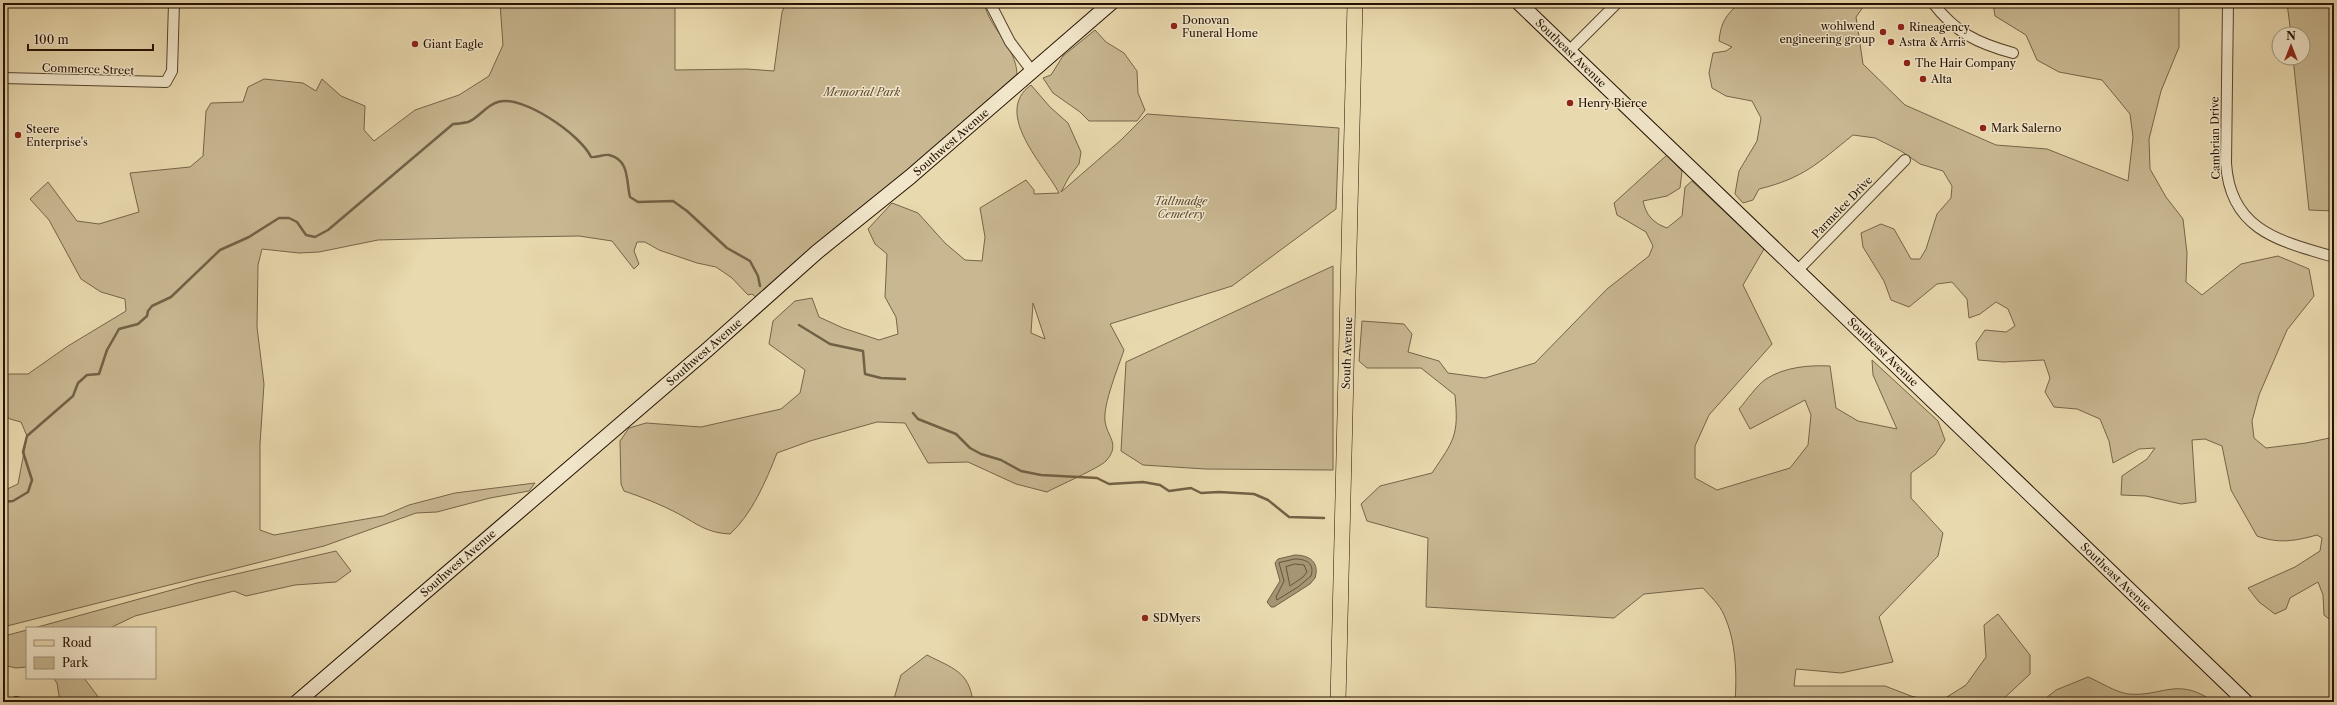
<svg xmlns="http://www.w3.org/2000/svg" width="2337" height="705" font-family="'Libre Caslon Text',serif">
<rect width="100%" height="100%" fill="#e9d9ae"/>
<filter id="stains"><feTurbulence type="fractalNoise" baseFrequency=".005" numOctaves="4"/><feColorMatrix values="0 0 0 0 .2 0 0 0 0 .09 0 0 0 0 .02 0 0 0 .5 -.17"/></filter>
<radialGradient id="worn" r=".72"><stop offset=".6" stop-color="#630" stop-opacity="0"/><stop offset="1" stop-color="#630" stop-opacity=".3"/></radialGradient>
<path fill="#c8b791" stroke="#766449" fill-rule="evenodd" d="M500,3H675V70L747,69L774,71L782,12L786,3H984C990,29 1016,47 1017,74L892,185L757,298L752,294L748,295L732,278L716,267L697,263L659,250L645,242H637L634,251L639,264L634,269L612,241L579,236L458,238L378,240L319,252L299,253L262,249L258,265L257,327L264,384L260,444V530L274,535L383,516L409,505L455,493L535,483L529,491L490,498L437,512L416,513L324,546L3,627V491L18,484L27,436L21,422L10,419L3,414V380L9,374H28L68,346L126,311L125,299L101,292L81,279L49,220L30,199L48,182L77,221L99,224L139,212L130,173L190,167L203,156L206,111L211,103L243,102L248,87L264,79L303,83L316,91L322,79L341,96L365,106L364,130L374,141L415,110L459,95L489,76L503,45Z
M1739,3H1866L1856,17L1863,64L1905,105L1996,145L2047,149L2128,181L2133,137L2130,114L2102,80L2059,72L2037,60L2026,35L1995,16L1993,3H2179V47L2161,91L2149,139L2150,169L2166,197L2183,219L2187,253L2186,282L2202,295L2241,264L2278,256L2309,269L2314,296L2287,330L2259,395L2252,421L2254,438L2266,448L2306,443L2334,437V623L2324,615L2323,595L2318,582L2290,598L2286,609L2275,614L2259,602L2248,588L2295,567L2320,551L2322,538L2317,535C2295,541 2279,544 2257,536L2231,490L2222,446L2205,439L2192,440L2196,502L2181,504L2146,496L2121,495L2122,476L2147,459L2155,448L2139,449L2113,463L2109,441L2100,419L2077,409L2054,407L2045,392L2050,378L2044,360L2003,362L1978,360L1976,343L1985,330L2006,332L2015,326L2008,309L1996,302L1980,314L1969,318L1967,299L1952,282L1937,284L1909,307L1891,300L1884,281L1863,247L1861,233L1881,224L1894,229L1911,259H1920L1926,249L1937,214L1951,198L1952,186L1943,171L1920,164L1901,151L1875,138L1853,135C1818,163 1804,178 1759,189L1753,200L1743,203L1735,194L1739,171L1757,141L1761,118L1752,101L1726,96L1712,88L1709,73L1713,53L1726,51L1732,47L1719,41C1721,21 1726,16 1739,3Z
M2287,3H2334V211L2309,210L2293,58H2303V34H2291Z
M1095,30L1106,42L1124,53L1137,71L1138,93L1145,110L1137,121H1089L1080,112L1053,93L1043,78L1051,75L1063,56Z
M1031,85L1050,107L1068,123L1081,152L1079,164L1069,177L1061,192L1121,140L1147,114L1339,128L1336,209L1232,286L1110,324L1124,350C1118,368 1103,404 1105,421C1107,437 1121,444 1106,461C1099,468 1058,486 1047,492L1016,484L968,462L928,463L905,423L877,422L810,441L777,453C766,481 752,514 730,534C707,533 697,524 679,514C662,505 642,497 624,491L621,484L620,441L629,428L646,423L701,427L781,409L800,393L805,370L769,344L773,321L795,301L812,298L819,317L843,328L879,340L898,334L896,317L885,297L887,254L875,244L868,229L892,203L918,213L945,243L965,260L982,261L985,237L980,208L1026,180L1034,190V194L1059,193C1045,166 992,113 1031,85ZM1033,303L1045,339L1031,333Z
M1667,155L1682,171L1680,188L1667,196L1643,201C1646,215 1653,223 1667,228L1682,216L1685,187L1692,181L1764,249L1743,285L1772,344L1709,415L1695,446V478L1717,490L1790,468L1808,445L1811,415L1805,400L1750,429L1739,409C1747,400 1756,386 1766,379C1785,367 1808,365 1830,366L1836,408L1858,421L1897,429L1873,375L1872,360L1938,421L1945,440L1935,455L1911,473V498L1943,533L1938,556L1879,617L1893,662L1841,673L1796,669L1794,686H1885L1911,696L1934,702H1735C1737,674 1736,641 1724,615C1720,605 1710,596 1703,588L1644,594L1614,618L1426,607L1428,538L1367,521L1361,504L1380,486L1432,473C1454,440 1459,436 1455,395L1421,368H1367L1359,361L1362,321L1404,324L1412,334L1408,352L1439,361L1448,373L1485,378L1535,363L1607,289L1649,256L1653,246L1646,232L1617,215L1614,203Z
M1333,266V470L1205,469L1143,465L1121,451L1126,362Z
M336,551L351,571L336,582L295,585L246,596L234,591L135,616L110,628H34L197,583Z
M1998,614L2030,655V674L2000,702H1939L1966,685L1986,657L1984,625Z
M27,630V667L16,668L3,665V641L8,635Z
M927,655C952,668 969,671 973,702H893L901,675Z
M2088,677C2100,682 2115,692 2128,694C2161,697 2175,678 2208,698L2204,702H2041L2056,690Z
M53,678H84L102,702H60L57,683Z"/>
<path fill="#a69573" stroke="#726045" d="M1295,555C1309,555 1320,562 1315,578L1310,584L1274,607H1271L1267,602L1280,581L1275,563L1278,559Z"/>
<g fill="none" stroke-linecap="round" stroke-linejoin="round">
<path stroke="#66533a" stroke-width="1" d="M1295,559C1306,559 1315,563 1311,576L1298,587L1277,600L1276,597L1284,581L1279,563Z
M1295,564L1304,565L1307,572L1303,577L1290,586L1286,567Z"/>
<path stroke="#726045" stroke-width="2.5" d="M799,325L830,344L863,351L865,374L881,378L905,379
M913,413L918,419L956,434L970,448L981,454L1001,460L1021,471L1041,475L1097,478L1109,484L1143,482L1160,485L1169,491L1191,488L1201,493L1219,492L1254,494L1268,500L1289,517L1324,518
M3,502L13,501L28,492L32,480L23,452L27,436L73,396L78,383L87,375L99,374L107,350L119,329L138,324L147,316L148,311L152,306L171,297L220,250L249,237L279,218H289L297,222L306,235L315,237L328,230L453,124C457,124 463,123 468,122C479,118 486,105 498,102C522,94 581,135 591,157C597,158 603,154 609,155C630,160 626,181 630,197L638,202L673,201L687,211L727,248L750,261L758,276L760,286"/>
<defs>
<path id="street" d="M990,3L1010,42L1032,71
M1933,3C1956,33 1977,43 2013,53
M2228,3L2226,163C2230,230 2279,241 2334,257
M1569,51L1617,3
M3,78L166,82L172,71L174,3
M1797,271L1905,160
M16,702H17"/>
<path id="secondary" d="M1519,3L2246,702
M297,702L707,350L817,252L910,177L1111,3"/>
<path id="primary" d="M1338,702L1355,3"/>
</defs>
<use href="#street" stroke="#56432c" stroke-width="12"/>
<use href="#secondary" stroke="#251101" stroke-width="16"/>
<use href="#primary" stroke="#251101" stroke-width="16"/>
<use href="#street" stroke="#f1e6ca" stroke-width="10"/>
<use href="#secondary" stroke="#f1e6ca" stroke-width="14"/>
<use href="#primary" stroke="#e9d9ae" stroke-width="15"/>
</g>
<g fill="#8f2418" stroke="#f1e6ca" stroke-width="1.5">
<circle cx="1174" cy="26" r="4"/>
<circle cx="1901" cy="27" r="4"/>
<circle cx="1883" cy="32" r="4"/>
<circle cx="1891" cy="42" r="4"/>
<circle cx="415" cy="44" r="4"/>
<circle cx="1907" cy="63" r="4"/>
<circle cx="1923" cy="79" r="4"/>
<circle cx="1570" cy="103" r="4"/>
<circle cx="1983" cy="128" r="4"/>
<circle cx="18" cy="135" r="4"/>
<circle cx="1145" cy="618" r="4"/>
</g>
<g text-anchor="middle" stroke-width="3" stroke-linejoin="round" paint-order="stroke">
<g font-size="11" fill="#251101" stroke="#f1e6ca" text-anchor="start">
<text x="1182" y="24">Donovan<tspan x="1182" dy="13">Funeral Home</tspan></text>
<text x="1875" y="30" text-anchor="end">wohlwend<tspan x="1875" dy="13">engineering group</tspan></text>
<text x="1909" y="31">Rineagency</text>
<text x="1899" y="46">Astra &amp; Arris</text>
<text x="423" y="48">Giant Eagle</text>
<text x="1915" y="67">The Hair Company</text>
<text x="1931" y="83">Alta</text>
<text x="1578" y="107">Henry Bierce</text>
<text x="1991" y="132">Mark Salerno</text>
<text x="26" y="133">Steere<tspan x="26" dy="13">Enterprise's</tspan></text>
<text x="1153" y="622">SDMyers</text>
</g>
<g font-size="11" fill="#251101" stroke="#f1e6ca">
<text transform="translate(1571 53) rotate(44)" y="4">Southeast Avenue</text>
<text transform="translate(88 69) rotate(2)" y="4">Commerce Street</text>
<text transform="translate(2215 138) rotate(-91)" y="4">Cambrian Drive</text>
<text transform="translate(951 142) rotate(-41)" y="4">Southwest Avenue</text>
<text transform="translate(1842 207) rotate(-46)" y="4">Parmelee Drive</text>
<text transform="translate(704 352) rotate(-41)" y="4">Southwest Avenue</text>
<text transform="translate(1883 352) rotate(44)" y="4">Southeast Avenue</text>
<text transform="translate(1347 353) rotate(-88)" y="4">South Avenue</text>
<text transform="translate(458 563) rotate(-41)" y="4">Southwest Avenue</text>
<text transform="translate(2116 577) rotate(44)" y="4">Southeast Avenue</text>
</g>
<g font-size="11" font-style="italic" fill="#5e4b33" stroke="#f1e6ca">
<text x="862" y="96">Memorial Park</text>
<text x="1181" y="205">Tallmadge<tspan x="1181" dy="13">Cemetery</tspan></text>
</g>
</g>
<rect width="2337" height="705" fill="none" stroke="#e9d9ae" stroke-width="16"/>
<rect x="4" y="4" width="2329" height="697" fill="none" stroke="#251101" stroke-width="2"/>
<rect x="8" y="8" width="2321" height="689" fill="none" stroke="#251101"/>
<rect x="26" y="627" width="130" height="52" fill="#f1e6ca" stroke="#9f917a"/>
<rect x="34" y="640" width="20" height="6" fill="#e9d9ae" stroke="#9f917a"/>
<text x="62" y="647" font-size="12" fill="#251101">Road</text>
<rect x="34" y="657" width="20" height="12" fill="#c8b791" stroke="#9f917a"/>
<text x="62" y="667" font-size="12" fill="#251101">Park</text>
<g transform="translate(2291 46)"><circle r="19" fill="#f1e6ca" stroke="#9f917a"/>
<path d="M0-3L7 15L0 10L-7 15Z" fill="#8f2418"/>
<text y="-6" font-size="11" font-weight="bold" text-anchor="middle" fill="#251101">N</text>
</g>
<path d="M28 44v6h125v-6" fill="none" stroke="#251101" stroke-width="2"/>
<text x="34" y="44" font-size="12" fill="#251101" stroke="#f1e6ca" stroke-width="3" paint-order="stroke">100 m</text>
<rect width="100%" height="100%" filter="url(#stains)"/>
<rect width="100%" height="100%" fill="url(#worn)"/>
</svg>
